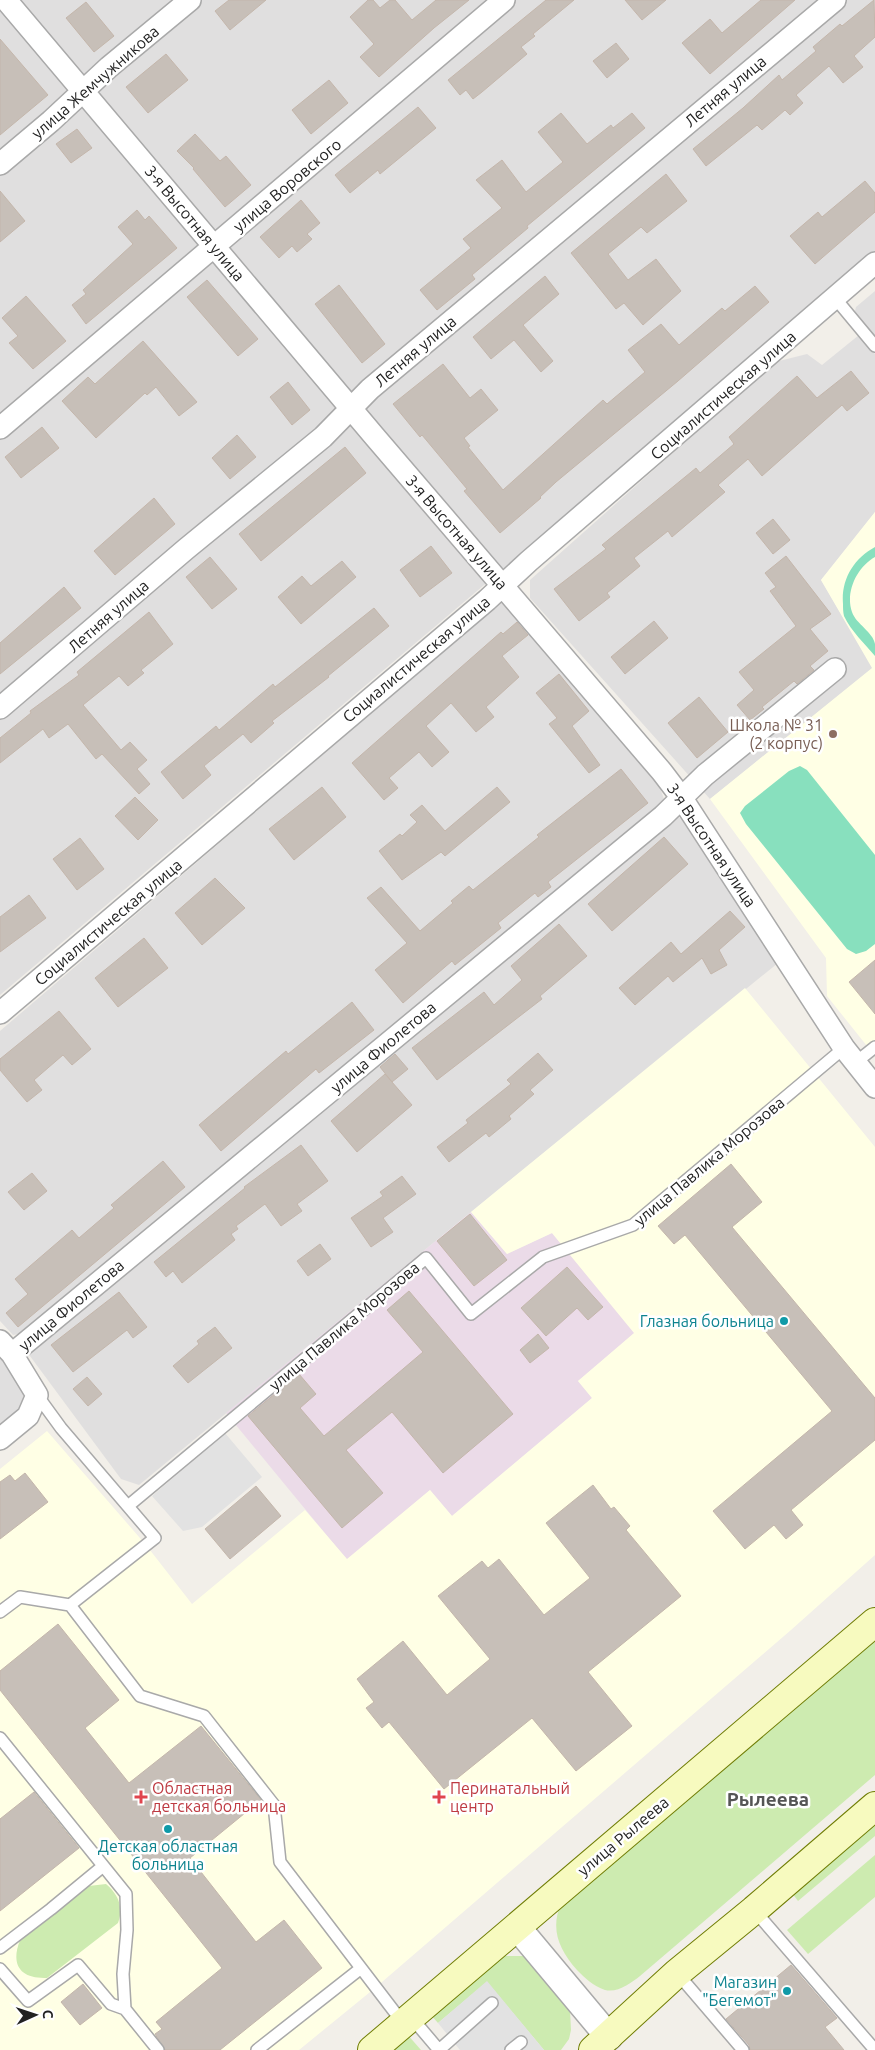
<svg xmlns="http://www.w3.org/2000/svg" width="875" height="2050" font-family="Ubuntu,sans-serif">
<rect width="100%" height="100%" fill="#f2efe9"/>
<path fill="#e0dfdf" d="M0,0H875V254L0,995Z
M875,291V338L854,315L856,307Z
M859,335L875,354V512L821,580L873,668L710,799L530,598V580L775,362L807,354L822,365Z
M502,601L659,785L665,802L24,1333L13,1335L0,1321V1031Z
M672,816L687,819L778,963L471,1212L139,1485L121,1479L27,1352Z
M0,1354L25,1395L23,1413L0,1431Z"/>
<path fill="#ebdbe8" d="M471,1212L507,1254L552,1233L635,1333L578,1381L592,1398L452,1516L430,1490L347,1560L226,1413Z"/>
<path fill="#ffffe5" d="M875,512V1056L827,996L826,958L710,799L872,668L821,580Z
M745,988L875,1147V1555L791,1630L375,1988L299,2050H0V1469L47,1431L146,1545L192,1604L305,1510L347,1559L430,1490L452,1516L592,1398L578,1381L634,1333L552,1233L507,1254L471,1212Z"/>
<path fill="#cdebb0" d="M875,1634V1775L640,1976C631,1983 618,1993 605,1990C593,1986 585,1978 577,1970C559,1949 550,1930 561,1903Z
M875,1823V1836L798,1901L792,1893Z
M875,1855V1897L808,1954L787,1930Z
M106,1884C118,1894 124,1907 118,1923L47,1978C21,1979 10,1966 20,1940L89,1886Z
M505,1956H523L534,1961L570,2010L571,2030L569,2039L561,2050H544L487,1982L438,2023L430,2014L495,1959Z
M407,2034L421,2050H388Z"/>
<path fill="#88e0be" d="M875,547V557C857,567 845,592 852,612C856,624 873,632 875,644C875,648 875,652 875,656C865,644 851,631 844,616C843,612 843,608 843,604C841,580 853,559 875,547Z
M800,766L807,770L875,855V944L866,951L856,954L847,949L746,824L740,813L745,806L789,771Z"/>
<path fill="#e2e2e2" d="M225,1433L262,1477L202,1527L183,1531L152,1496Z
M487,1981L544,2050H460L438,2023Z"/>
<path fill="#c7bfb8" stroke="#c4b6ab" d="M229,0H266L230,30L215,11Z
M368,0H373L380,8L390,0H395L412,20L436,0H469L434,28L379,77L360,57L374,44L350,17Z
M546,0H574L533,34L535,36L521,47L527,54L482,92L473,99L466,90L460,95L448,80Z
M625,0H666L642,20Z
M761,0H795L710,74L682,43L710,19L722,33Z
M874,0L875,37L854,56L863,67L843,83L829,66L796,95L803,103L790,115L785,110L762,130L757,125L706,166L693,149L743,108L779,75L782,80L816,51L813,47L840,24L842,26Z
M86,2L114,36L94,52L66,18Z
M0,39L48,95L0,135Z
M616,43L629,59L607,78L593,61Z
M166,54L188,80L148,113L126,87Z
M329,80L348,103L311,134L292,110Z
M418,107L436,128L380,174L378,170L350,193L335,175Z
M561,113L587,144L611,125L613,128L632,113L645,128L527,226L528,228L472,275L475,279L437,310L420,290L471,248L463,239L502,208L476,180L502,160L526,192L563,162L538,132Z
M77,129L92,148L71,163L56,144Z
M195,134L220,161L226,156L251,185L225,207L193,169L194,168L177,151Z
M666,174L687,201L647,233L641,227L608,254L628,280L656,259L681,291L643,325L624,303L616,309L571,253Z
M865,181L875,193V212L815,264L790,236L818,212L822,217Z
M0,191L25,221L0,242Z
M301,200L320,223L307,234L312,239L297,252L292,246L279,258L260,237Z
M137,210L145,220L149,216L177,248L86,324L72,305L86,294L83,290L133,244L118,227Z
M545,276L559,294L523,325L553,361L541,372L514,340L491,359L473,337Z
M207,280L258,339L238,356L187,297Z
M339,285L385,344L362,363L315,304Z
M755,286L769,302L678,381L556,482L540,497L541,498L500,533L464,491L467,489L422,435L420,437L393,404L443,364L470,398L481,389L498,410L464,438L470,446L468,447L503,490L603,400L607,404L645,372L628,350L661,324L679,345L722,308L725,311Z
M26,296L66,341L33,369L9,343L18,336L2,318Z
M143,341L197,402L179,416L156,387L147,395L145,393L96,438L62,401L88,377L95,384Z
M851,371L869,393L847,411L842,405L762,476L748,459L718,485L725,492L672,537L668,531L634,558L640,566L607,593L610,597L579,621L554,589L606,549L602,545L696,468L700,473L734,444L729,437L797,376L817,398Z
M288,382L310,410L292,425L270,397Z
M42,427L59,448L21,478L5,457Z
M237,435L256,457L230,479L212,458Z
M345,447L366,473L261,561L239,534Z
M154,498L175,524L115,575L94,551Z
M773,519L790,540L773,554L756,533Z
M431,546L452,573L420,597L400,570Z
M786,556L831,614L810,629L828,651L810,666L814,670L797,684L794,681L762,707L764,709L750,720L737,705L754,690L739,672L796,626L770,591L776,587L765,573Z
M210,557L237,589L212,609L186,577Z
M342,561L356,577L301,624L278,597L302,576L311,586Z
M64,587L81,608L0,674V643Z
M374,608L389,626L328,676L329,677L272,721L274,723L251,743L243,734L204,766L211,775L183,799L161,772L216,726L219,730L273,684L275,687Z
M149,612L173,644L141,670L144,673L128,686L119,676L83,705L121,750L130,742L147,760L137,769L150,784L139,794L102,754L96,759L68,724L49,738L43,729L0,763V738L31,713L30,711L79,675L77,672Z
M654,621L668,638L625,674L611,657Z
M517,622L528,635L502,656L519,677L486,707L494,717L476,732L451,703L426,726L449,752L432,767L419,752L389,778L398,788L384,800L352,763L501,632L503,634Z
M559,674L589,711L572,726L600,765L589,773L549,724L557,718L536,693Z
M699,697L728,732L697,758L668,723Z
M621,769L648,803L548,882L551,887L538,897L535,893L498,923L501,928L455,965L452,961L403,1003L375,970L407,943L367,898L381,887L420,931L453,903L451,901L469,886L473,890L539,837L537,835Z
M322,787L346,817L294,860L269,829Z
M497,787L510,802L445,856L441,852L402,880L379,851L400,834L402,836L417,822L410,815L422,805L445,831Z
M135,797L158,820L138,840L115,816Z
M664,837L688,864L612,931L588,904Z
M80,838L104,869L77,890L53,859Z
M215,878L245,908L202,945L175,913Z
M29,895L46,918L0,952V917Z
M730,911L745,927L719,950L727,965L711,974L702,958L673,982L668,976L635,1005L619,988L671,942L681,954Z
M559,924L587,956L540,996L542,999L437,1080L412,1048L484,992L494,1005L522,980L511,966Z
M144,938L168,968L118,1007L95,978Z
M875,960V1014L849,982Z
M352,1002L374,1030L319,1073L316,1069L221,1151L199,1125L286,1051L288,1054Z
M59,1011L91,1049L72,1065L63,1055L34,1080L42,1090L27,1102L0,1070V1059Z
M538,1053L553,1070L530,1090L534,1094L509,1116L511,1119L489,1137L486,1133L449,1162L437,1147L468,1123L466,1120L511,1084L507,1080Z
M395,1054L408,1069L392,1082L380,1067Z
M385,1074L412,1105L357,1152L331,1121Z
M301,1145L328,1181L297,1204L302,1211L281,1226L265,1204L236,1226L238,1229L231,1234L235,1240L182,1283L173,1271L166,1277L154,1262L245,1188L244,1187Z
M163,1161L185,1187L18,1327L6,1313L28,1294L15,1279L72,1230L79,1238L114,1208L111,1205Z
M731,1164L762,1202L732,1227L875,1398V1440L791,1510L803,1525L786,1539L774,1525L745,1549L713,1511L832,1411L685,1235L674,1244L658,1226Z
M32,1173L47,1191L24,1210L8,1192Z
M402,1176L416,1194L383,1218L393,1232L371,1247L351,1218L383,1196L380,1192Z
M470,1214L507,1260L474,1286L437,1241Z
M320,1244L331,1259L308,1276L297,1261Z
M567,1267L603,1307L588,1320L577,1308L546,1336L521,1308Z
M409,1291L513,1414L443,1473L392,1412L346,1450L383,1493L342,1528L248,1416L299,1374L316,1394L300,1408L324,1436L423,1352L387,1310Z
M119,1292L147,1327L133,1338L127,1330L73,1372L51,1345Z
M215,1327L232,1348L188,1383L173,1366L199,1344L197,1341Z
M538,1334L549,1348L530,1363L520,1350Z
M87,1377L102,1394L88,1406L73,1389Z
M25,1473L48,1502L0,1539V1482L10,1475L15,1481Z
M593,1485L611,1509L614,1507L630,1526L626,1530L681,1596L588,1672L632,1726L576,1771L532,1718L444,1789L389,1722L382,1728L366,1708L374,1702L357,1679L403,1641L447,1695L490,1659L438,1596L482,1561L488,1568L499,1559L544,1615L590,1578L546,1523Z
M256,1486L281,1516L230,1559L205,1529Z
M58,1624L119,1700L85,1728L129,1783L201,1726L261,1800L190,1858L256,1942L284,1920L322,1968L220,2050H165L155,2034L162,2029L156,2022L222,1968L0,1690V1671Z
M34,1792L79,1848L0,1911V1819Z
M791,1965L837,2018L825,2027L844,2050H750L749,2045L726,2019Z
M83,1984L102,2008L80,2025L61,2002Z"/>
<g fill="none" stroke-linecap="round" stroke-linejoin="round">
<defs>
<path id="service" d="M835,298L875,346
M855,1063L875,1047
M37,1395L61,1428L155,1538L70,1605L140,1696L204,1716L274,1805L280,1862L403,2023
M128,1506L426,1258L471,1314L543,1257L633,1225L844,1048
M0,1612L20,1597L70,1605
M0,1738L126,1894L127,1930L123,1974L125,2009
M754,1910L875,2050
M0,1948L51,1909L102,1867
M0,1969L28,2001L78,1965L111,2004L125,2009L158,2050
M677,1973L743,2050
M411,2017L439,2050
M257,2050L360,1969
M439,2050L492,2003
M511,2050L521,2042"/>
<path id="minor" d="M6,0L375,437L662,772L681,797L844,1048L875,1087
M0,164L51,121L109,67L190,0
M0,428L504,0
M0,708L186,549L323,437L370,389L835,0
M0,1013L487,600L529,561L875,263
M0,1341L12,1354L37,1395L28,1416L0,1439
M12,1354L663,816L705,775L835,669"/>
<path id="tertiary" d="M517,1927L609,2037"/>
<path id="secondary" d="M372,2050L875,1622
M593,2050L677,1973L754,1910L875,1806"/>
</defs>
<use href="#service" stroke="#a9a9a9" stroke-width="14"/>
<use href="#minor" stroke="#a9a9a9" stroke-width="24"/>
<use href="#tertiary" stroke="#a9a9a9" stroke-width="29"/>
<use href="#secondary" stroke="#707d05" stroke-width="30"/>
<use href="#service" stroke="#fff" stroke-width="11"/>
<use href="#minor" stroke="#fff" stroke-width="21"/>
<use href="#tertiary" stroke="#fff" stroke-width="26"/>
<use href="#secondary" stroke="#f7fabf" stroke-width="28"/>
</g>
<circle fill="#8d6e63" stroke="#fff" stroke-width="2" cx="833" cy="734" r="5"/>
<g fill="#0f9aa8" stroke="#fff" stroke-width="2">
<circle cx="784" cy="1321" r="5"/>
<circle cx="168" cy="1829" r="5"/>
<circle cx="787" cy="1991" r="5"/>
</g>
<g fill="#e0444e" stroke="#fff" stroke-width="2">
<path d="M138.5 1789.5h5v5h5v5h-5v5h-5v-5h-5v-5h5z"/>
<path d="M436.5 1789.5h5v5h5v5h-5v5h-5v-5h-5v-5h5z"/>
</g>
<g text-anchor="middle" stroke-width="5" stroke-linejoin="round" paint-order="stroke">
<g font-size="16" fill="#222" stroke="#fff">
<text transform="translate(95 82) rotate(-41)" y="6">улица Жемчужникова</text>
<text transform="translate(725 91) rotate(-40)" y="6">Летняя улица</text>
<text transform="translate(287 185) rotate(-40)" y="6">улица Воровского</text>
<text transform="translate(195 223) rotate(50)" y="6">3-я Высотная улица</text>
<text transform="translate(415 351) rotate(-40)" y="6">Летняя улица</text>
<text transform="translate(723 395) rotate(-41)" y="6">Социалистическая улица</text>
<text transform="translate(457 532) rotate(49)" y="6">3-я Высотная улица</text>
<text transform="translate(108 616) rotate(-41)" y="6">Летняя улица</text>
<text transform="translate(416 659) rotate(-40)" y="6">Социалистическая улица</text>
<text transform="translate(712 845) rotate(56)" y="6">3-я Высотная улица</text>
<text transform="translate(108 922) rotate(-40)" y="6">Социалистическая улица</text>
<text transform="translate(383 1047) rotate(-40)" y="6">улица Фиолетова</text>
<text transform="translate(709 1161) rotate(-40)" y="6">улица Павлика Морозова</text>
<text transform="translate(71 1305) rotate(-40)" y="6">улица Фиолетова</text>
<text transform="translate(344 1326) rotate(-40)" y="6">улица Павлика Морозова</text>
<text transform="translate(623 1836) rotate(-40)" y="6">улица Рылеева</text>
</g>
<g font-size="16" fill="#785e54" stroke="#fff" text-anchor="end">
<text x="823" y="731">Школа № 31<tspan x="823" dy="18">(2 корпус)</tspan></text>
</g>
<g font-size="16" fill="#0d838f" stroke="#fff" text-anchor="end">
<text x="774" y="1327">Глазная больница</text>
<text x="168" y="1852" text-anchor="middle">Детская областная<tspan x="168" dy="18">больница</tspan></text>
<text x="777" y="1988">Магазин<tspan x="777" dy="18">"Бегемот"</tspan></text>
</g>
<g font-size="16" fill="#be3a42" stroke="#fff" text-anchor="start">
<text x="152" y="1794">Областная<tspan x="152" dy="18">детская больница</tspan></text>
<text x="450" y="1794">Перинатальный<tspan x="450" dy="18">центр</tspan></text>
</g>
<g font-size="19" font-weight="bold" fill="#555" stroke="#fff">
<text x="768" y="1806">Рылеева</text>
</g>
</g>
<g transform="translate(35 2015) rotate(87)" stroke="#ffffff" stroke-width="4" paint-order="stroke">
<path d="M0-4L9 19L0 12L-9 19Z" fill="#222222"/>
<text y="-8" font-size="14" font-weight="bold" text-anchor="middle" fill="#222222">С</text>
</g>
</svg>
